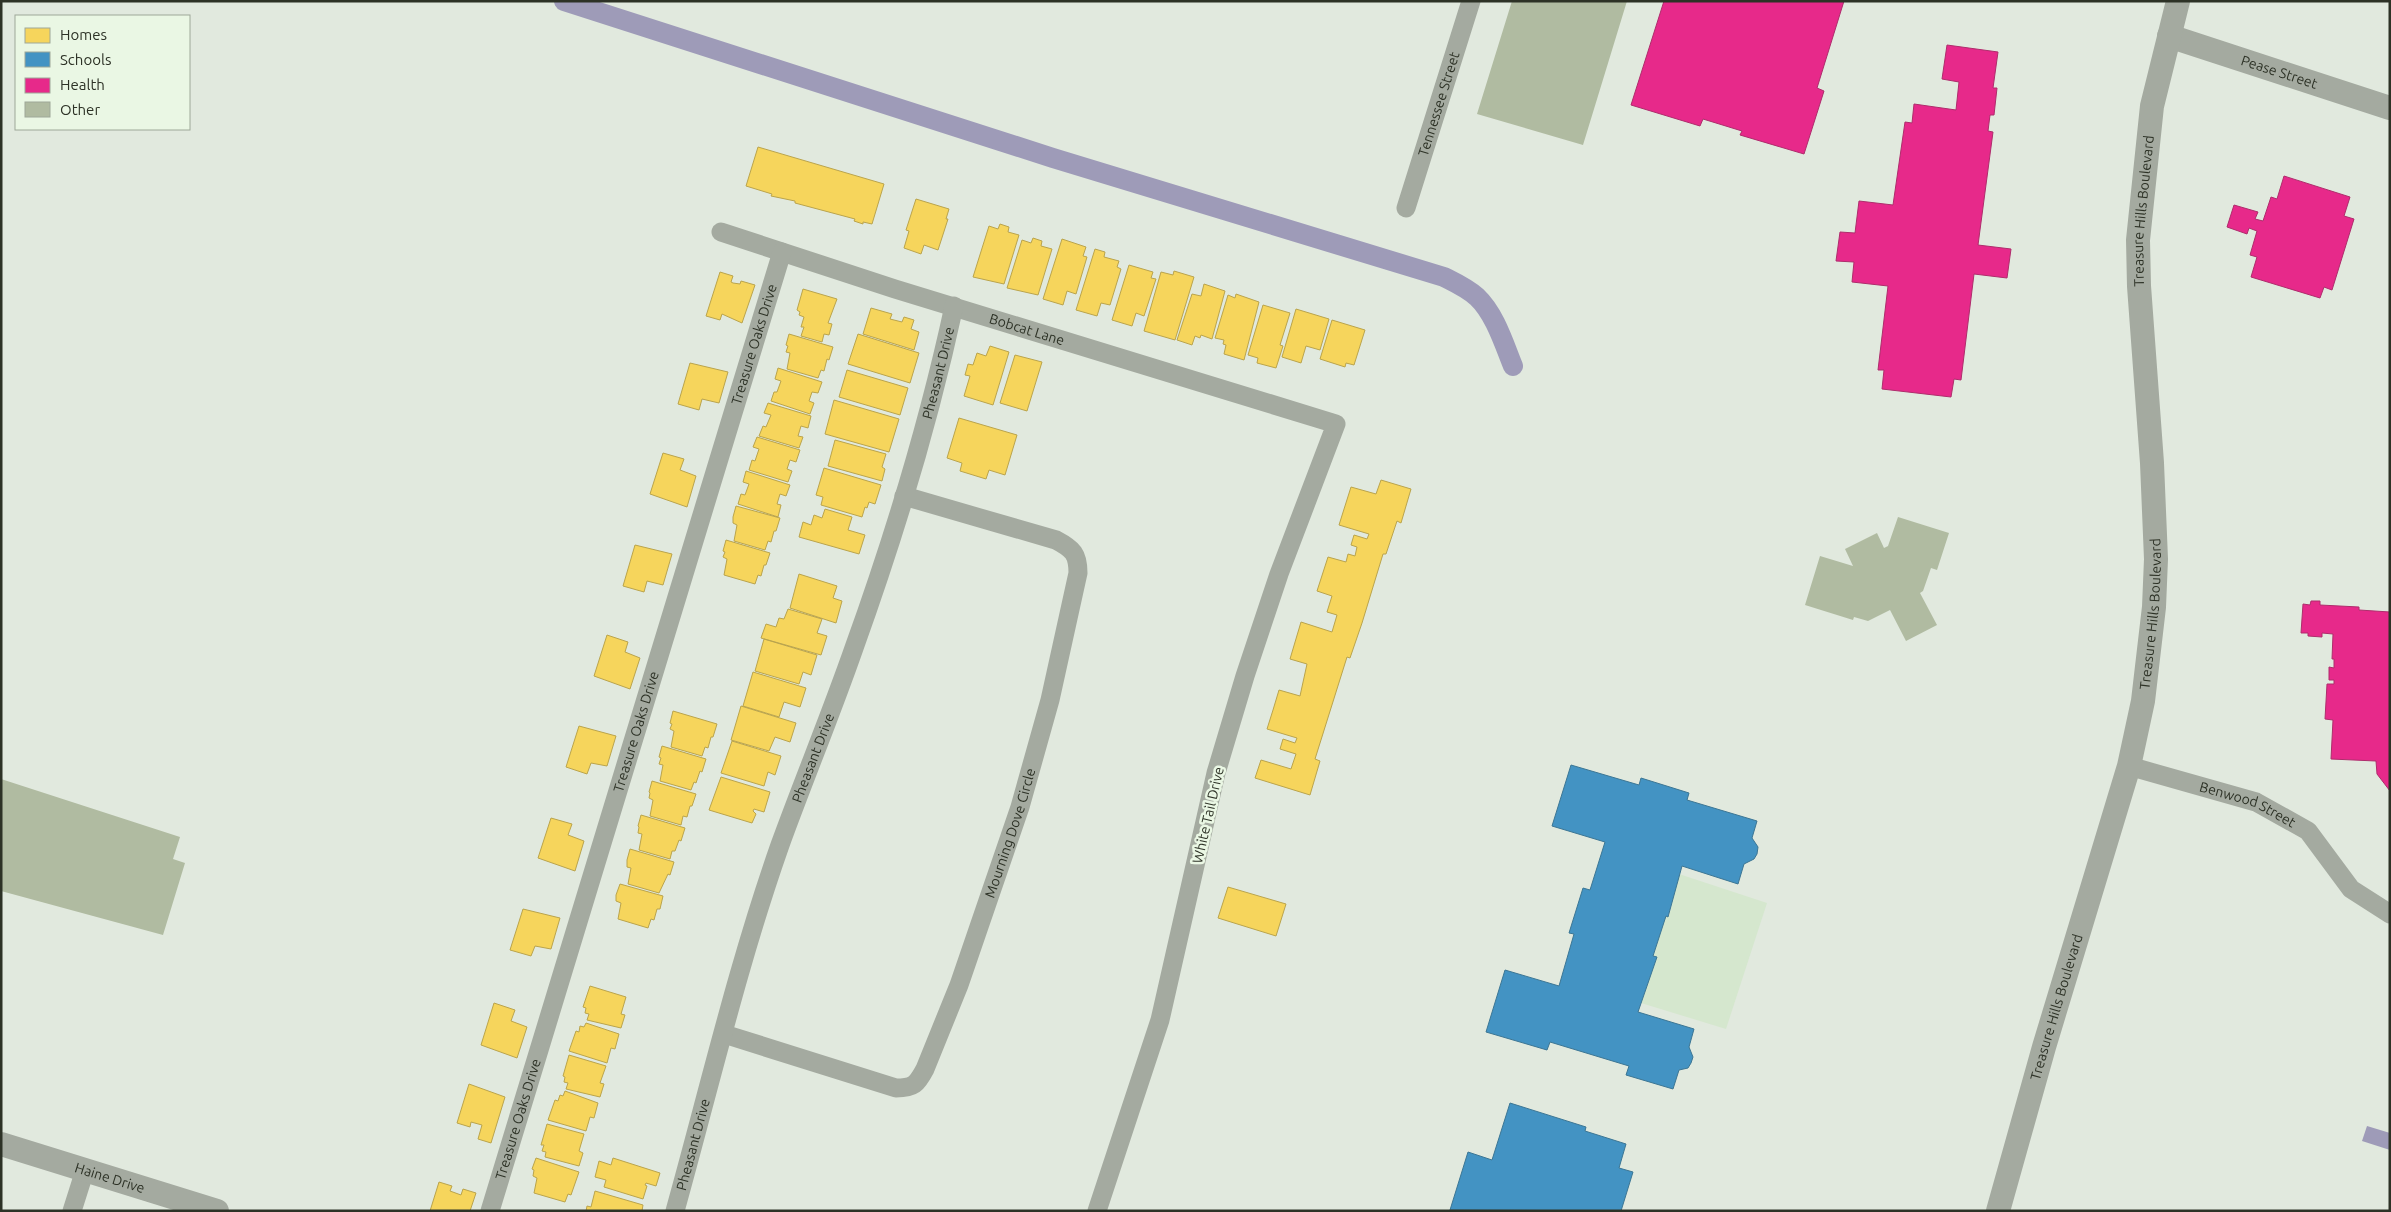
<svg xmlns="http://www.w3.org/2000/svg" width="2391" height="1212" font-family="Ubuntu,sans-serif">
<rect width="100%" height="100%" fill="#e1e9de"/>
<path fill="#d5e7ce" d="M1679,874L1767,903L1726,1029L1641,1003L1657,958L1653,956L1666,916H1669Z"/>
<path fill="#9e9bb8" d="M2367,1126L2390,1133V1150L2362,1141Z"/>
<path fill="#f6d55c" stroke="#baa44c" d="M758,147L884,184L872,224L863,222V224L854,221L855,219L795,203V201L771,196L772,194L746,186Z
M916,199L949,209L946,219H948L938,250L924,245L921,254L904,248L909,231L906,230Z
M1000,224L1009,227L1008,232L1019,235L1004,284L973,277L989,226L998,229Z
M1033,238L1042,241L1041,246L1052,249L1038,295L1007,288L1022,240L1031,243Z
M1062,239L1086,247L1083,256L1087,257L1076,294L1067,291L1063,305L1043,299Z
M1095,249L1105,252L1104,257L1119,261L1117,267L1121,269L1110,305L1101,303L1097,316L1076,310Z
M1129,265L1153,272L1151,278L1156,279L1144,316L1136,313L1132,326L1112,320Z
M1174,271L1194,277L1175,340L1144,331L1161,272L1173,275Z
M720,272L733,276L731,282L733,283L740,284L741,281L755,285L742,323L722,314L720,320L706,316Z
M1204,284L1225,291L1212,339L1201,335L1200,338L1195,336L1192,345L1177,340L1192,294L1201,296Z
M803,289L837,299L828,323L832,324L829,335L824,334L822,342L801,336L804,327H801L804,317L799,315L800,312L797,310Z
M1236,294L1259,302L1244,360L1224,354L1226,345L1223,344L1224,340L1215,338L1228,295L1235,298Z
M1263,305L1290,313L1280,345L1283,346L1276,368L1257,363L1258,358L1248,355Z
M871,308L892,314L890,319L902,322L904,317L914,320L911,329L919,332L914,350L863,334Z
M1296,309L1329,319L1320,350L1306,346L1301,363L1282,357Z
M1332,320L1365,330L1354,365L1346,363L1345,367L1320,359Z
M789,334L833,347L829,360L827,359L824,371L821,370L818,378L787,369L790,353L786,352L788,346L786,345Z
M858,334L919,353L910,383L848,364Z
M990,346L1009,352L993,405L964,396L970,376L965,375L968,364L973,365L977,353L986,356Z
M1015,355L1042,362L1027,411L1000,403Z
M690,363L728,372L719,403L702,399L699,410L678,404Z
M778,368L822,382L818,393L812,392L809,401L814,403L810,414L771,401L774,392H777L781,381L775,379Z
M847,370L908,388L900,415L839,397Z
M834,400L899,419L889,452L825,434Z
M768,403L811,416L808,428L801,426L798,436L803,437L799,448L759,436L763,426L766,427L771,415L764,413Z
M959,418L1017,435L1005,475L989,470L986,479L960,471L962,463L947,458Z
M757,437L800,450L796,462L790,460L787,469L792,471L788,482L749,470L752,460L755,461L759,449L753,447Z
M835,440L886,454L882,467L885,469L882,481L828,466Z
M663,453L684,459L680,470L696,476L687,507L650,494Z
M824,468L881,485L875,504L869,502L867,508L865,507L862,517L821,505L823,497L816,495Z
M746,471L790,485L786,496L780,494L777,504L781,505L778,517L738,504L741,494L745,495L749,484L743,482Z
M1381,480L1411,489L1401,523L1397,521L1386,554H1383L1362,623L1350,658L1347,657L1315,759L1320,761L1310,795L1255,778L1261,760L1291,769L1296,754L1280,749L1283,739L1295,743L1297,738L1267,729L1273,710L1279,690L1300,696L1307,664L1290,659L1301,622L1332,632L1337,615L1327,612L1332,596L1317,591L1328,557L1346,562L1348,554L1355,556L1357,547L1351,545L1354,535L1367,539L1369,534L1339,525L1351,487L1376,494Z
M736,506L780,518L776,531H774L771,542L768,541L765,550L734,541L737,525L733,523V517Z
M825,509L852,517L848,530L865,535L859,554L799,537L803,522L811,525L814,515L822,518Z
M726,540L770,553L766,565H764L761,576L758,575L755,584L724,575L727,559L723,557L725,552L723,551Z
M635,545L672,554L663,585L647,581L644,592L623,586Z
M799,574L837,586L833,598L842,601L836,623L790,608Z
M788,609L822,619L817,633L827,636L821,655L761,638L766,624L776,627L779,618L784,619Z
M607,635L628,642L625,652L640,658L630,689L594,676Z
M764,639L817,655L811,675L803,672L799,684L755,671Z
M753,672L806,688L800,707L784,702L779,717L743,706Z
M741,706L796,723L790,742L775,737L769,751L731,740Z
M673,711L717,724L713,737H711L708,748L705,747L702,756L671,747L674,731L670,729L672,724L670,723Z
M579,726L616,736L607,766L591,763L587,774L566,767Z
M732,741L781,756L775,775L768,772L764,786L721,773Z
M662,746L706,759L702,772L700,771L696,783L694,782L691,790L660,781L663,765L659,764L661,758L659,757Z
M721,777L770,792L764,812L754,809L753,811L756,814L752,823L709,810Z
M652,781L696,794L692,806H690L687,817L683,816L681,825L650,816L653,800L649,798L650,793L649,792Z
M641,815L685,828L681,841L679,840L675,851H672L670,859L639,850L642,834L638,833L639,827L638,826Z
M551,818L572,824L568,835L584,841L575,871L538,858Z
M630,849L674,862L670,875L668,874L659,893L628,884L631,868L627,867V860Z
M620,884L663,896L660,909H657L654,920L651,919L648,928L618,919L621,903L616,901V895Z
M1228,887L1286,904L1276,936L1218,918Z
M523,909L560,918L551,949L535,946L531,956L510,950Z
M590,986L626,997L621,1014L625,1015L621,1028L587,1020L589,1014L585,1013L586,1008L583,1007Z
M494,1003L515,1010L511,1021L527,1027L517,1058L481,1045Z
M586,1023L619,1034L615,1049L611,1048L607,1063L569,1051L576,1031L579,1032L580,1026L584,1027Z
M569,1055L606,1066L600,1083L604,1084L600,1097L566,1089L568,1083L564,1082L565,1077L563,1076Z
M469,1084L505,1097L491,1143L478,1139L482,1125L471,1122L470,1127L457,1123Z
M565,1091L598,1103L594,1118L590,1117L586,1131L548,1120L555,1100L558,1101L560,1095L563,1096Z
M547,1124L584,1134L579,1151L583,1153L579,1166L545,1157L546,1152L542,1151L544,1145H541Z
M536,1158L579,1172L571,1195L568,1194L565,1202L534,1193L537,1178L533,1176L534,1170L532,1169Z
M613,1158L660,1173L656,1186L646,1183L645,1185L647,1186L643,1199L604,1187L606,1180L595,1177L599,1161L611,1165Z
M439,1182L452,1186L450,1191L461,1195L463,1189L476,1193L470,1211H430Z
M595,1191L643,1205L642,1211H586L587,1206L591,1207Z"/>
<path fill="#4393c3" stroke="#3c7694" d="M1571,765L1639,785L1641,778L1689,793L1687,800L1757,821L1752,838L1758,847L1757,854L1754,859L1744,864L1738,884L1682,866L1668,917L1666,916L1653,956L1657,957L1638,1012L1694,1029L1689,1047L1693,1057L1691,1063L1688,1068L1679,1070L1673,1089L1626,1075L1629,1066L1550,1042L1547,1050L1486,1032L1505,970L1559,986L1574,934L1569,933L1583,888L1590,890L1605,842L1552,826Z
M1510,1103L1586,1127L1585,1131L1626,1144L1619,1168L1633,1172L1621,1211L1450,1210L1468,1152L1492,1160Z"/>
<path fill="#e7298a" stroke="#af2c6c" d="M1664,1H1844L1817,88L1824,91L1804,154L1740,135L1742,131L1703,119L1700,126L1631,105Z
M1947,45L1998,52L1993,88H1997L1994,115H1990L1988,131L1993,132L1978,245L2011,249L2007,278L1974,274L1961,380L1954,379L1951,397L1882,389L1884,370H1878L1888,286L1852,282L1854,262L1836,261L1840,232L1855,233L1859,201L1893,205L1905,122L1912,123L1914,104L1956,110L1959,82L1942,79Z
M2284,176L2350,197L2344,216L2354,219L2332,290L2324,287L2320,298L2251,277L2257,257L2250,255L2257,231L2249,228L2247,234L2227,227L2234,205L2258,212L2255,219L2263,221L2271,197L2277,199Z
M2311,601H2320V605L2359,607V610L2390,612V791L2377,774L2376,761L2331,759L2333,720L2325,719L2327,684H2334V680H2329V667L2334,668V659H2332L2333,634L2322,633V637L2308,636V633H2301L2303,604L2310,605Z"/>
<g fill="none" stroke-linecap="round" stroke-linejoin="round">
<path stroke="#9e9bb8" stroke-width="20" d="M564,1L1053,158L1444,277C1456,283 1467,288 1477,297C1495,314 1504,344 1513,366"/>
</g>
<path fill="#b0bba1" d="M1512,1H1627L1583,145L1477,114Z
M1898,517L1949,533L1937,570L1931,568L1923,591L1920,593L1937,625L1906,641L1890,610L1868,621L1854,617L1853,620L1805,605L1820,556L1853,566L1845,549L1877,533L1884,548L1888,546Z
M1,779L180,837L173,859L185,863L163,935L1,891Z"/>
<g fill="none" stroke-linecap="round" stroke-linejoin="round">
<g stroke="#a4aaa0" stroke-width="19">
<path id="s1" d="M1406,208L1471,1"/>
<path id="s2" d="M721,232L895,289L1336,424L1279,574L1245,676L1216,773L1160,1020L1097,1211"/>
<path id="s3" d="M2129,766L2256,802L2308,831L2351,889L2390,914"/>
<path id="s4" d="M724,1034L896,1088C914,1088 917,1084 925,1069L959,985L1020,807L1050,700L1078,573C1078,554 1073,549 1056,540L904,496"/>
<path d="M72,1211L85,1170"/>
<path id="s5" d="M490,1211L782,252"/>
<path id="s6" d="M675,1211C709,1089 738,964 780,845C804,779 831,714 854,648C894,537 929,422 954,306"/>
</g>
<g stroke="#a4aaa0" stroke-width="24">
<path id="s7" d="M2169,36L2390,108"/>
<path id="s8" d="M1,1144L217,1211"/>
<path id="s9" d="M1998,1211L2044,1047L2129,766L2143,701L2154,607L2156,559L2152,463L2139,286L2138,240L2152,106L2178,1"/>
</g>
</g>
<g text-anchor="middle" stroke-width="5" stroke-linejoin="round" paint-order="stroke">
<g font-size="14" fill="#2d3226" stroke="#eaf7e4">
<text dy="5" stroke="none"><textPath href="#s7" startOffset="116">Pease Street</textPath></text>
<text dy="5" stroke="none"><textPath href="#s1" startOffset="109">Tennessee Street</textPath></text>
<text dy="5" stroke="none"><textPath href="#s9" startOffset="1022">Treasure Hills Boulevard</textPath></text>
<text dy="5" stroke="none"><textPath href="#s2" startOffset="321">Bobcat Lane</textPath></text>
<text dy="5" stroke="none"><textPath href="#s5" startOffset="906">Treasure Oaks Drive</textPath></text>
<text dy="5" stroke="none"><textPath href="#s6" startOffset="879">Pheasant Drive</textPath></text>
<text dy="5" stroke="none"><textPath href="#s9" startOffset="618">Treasure Hills Boulevard</textPath></text>
<text dy="5" stroke="none"><textPath href="#s5" startOffset="501">Treasure Oaks Drive</textPath></text>
<text dy="5" stroke="none"><textPath href="#s6" startOffset="474">Pheasant Drive</textPath></text>
<text dy="5" stroke="none"><textPath href="#s3" startOffset="125">Benwood Street</textPath></text>
<text transform="translate(1208 815) rotate(-77)" y="5">White Tail Drive</text>
<text dy="5" stroke="none"><textPath href="#s4" startOffset="469">Mourning Dove Circle</textPath></text>
<text dy="5" stroke="none"><textPath href="#s9" startOffset="212">Treasure Hills Boulevard</textPath></text>
<text dy="5" stroke="none"><textPath href="#s5" startOffset="96">Treasure Oaks Drive</textPath></text>
<text dy="5" stroke="none"><textPath href="#s6" startOffset="69">Pheasant Drive</textPath></text>
<text dy="5" stroke="none"><textPath href="#s8" startOffset="114">Haine Drive</textPath></text>
</g>
</g>
<rect width="2391" height="1212" fill="none" stroke="#2d3226" stroke-width="5"/>
<rect x="15" y="15" width="175" height="115" fill="#eaf7e4" stroke="#9ea898"/>
<rect x="25" y="28" width="25" height="15" fill="#f6d55c" stroke="#9ea898"/>
<text x="60" y="40" font-size="15" fill="#2d3226">Homes</text>
<rect x="25" y="52" width="25" height="15" fill="#4393c3" stroke="#9ea898"/>
<text x="60" y="65" font-size="15" fill="#2d3226">Schools</text>
<rect x="25" y="78" width="25" height="15" fill="#e7298a" stroke="#9ea898"/>
<text x="60" y="90" font-size="15" fill="#2d3226">Health</text>
<rect x="25" y="102" width="25" height="15" fill="#b0bba1" stroke="#9ea898"/>
<text x="60" y="115" font-size="15" fill="#2d3226">Other</text>
</svg>
